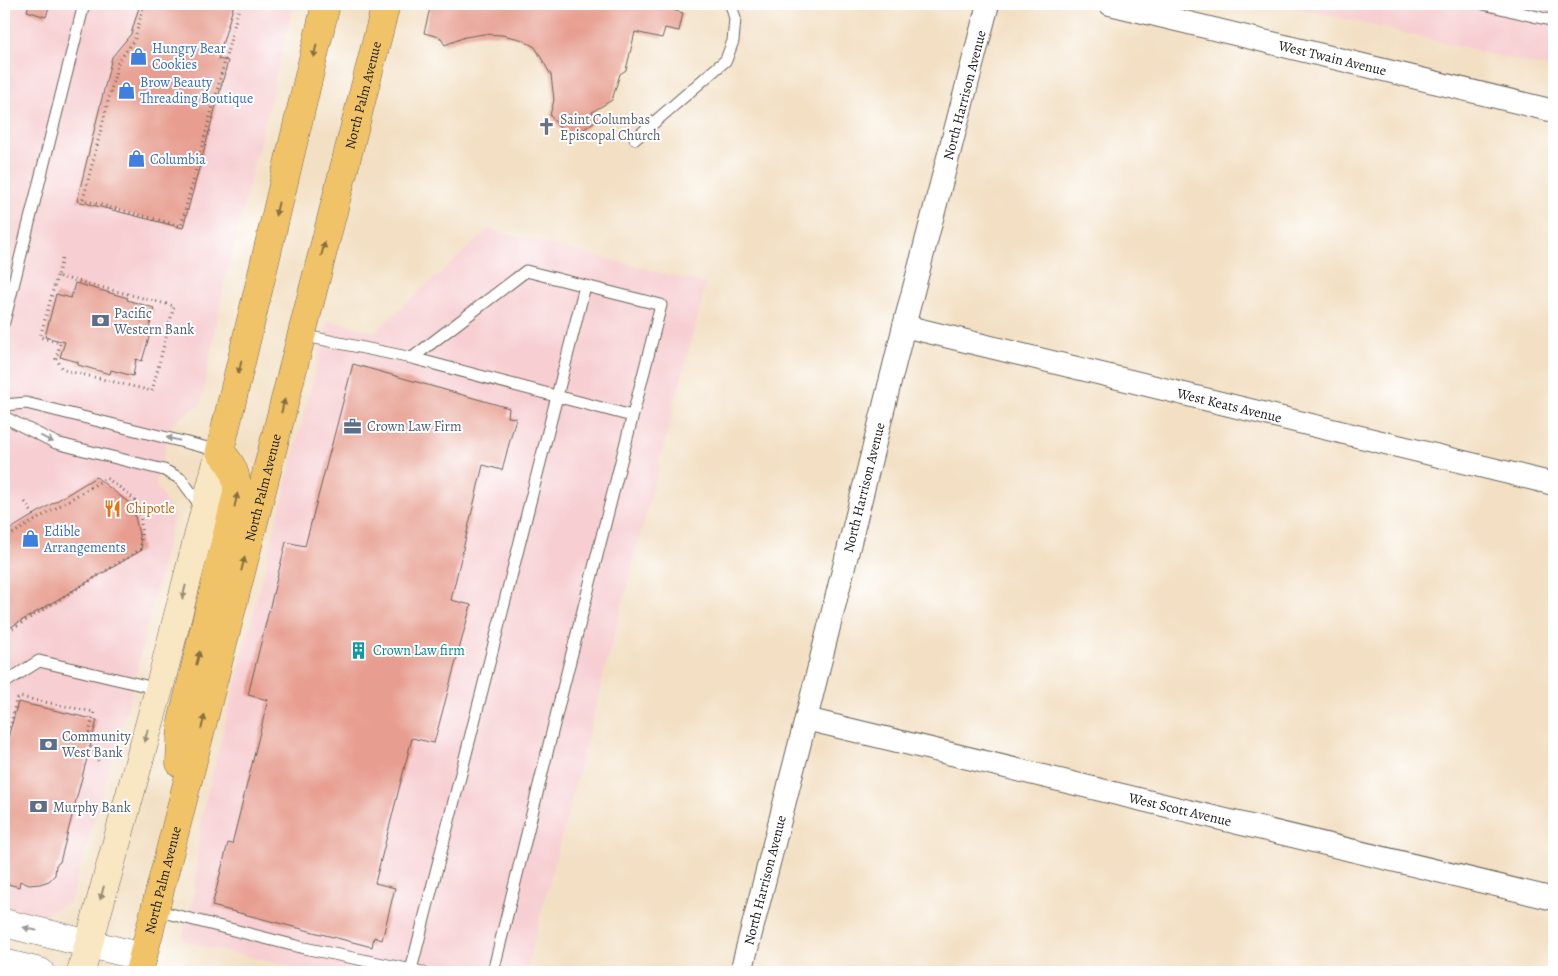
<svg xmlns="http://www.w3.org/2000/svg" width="1558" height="976" font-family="Alegreya,serif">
<rect width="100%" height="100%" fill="#fff"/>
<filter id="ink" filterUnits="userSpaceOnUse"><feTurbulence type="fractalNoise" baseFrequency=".02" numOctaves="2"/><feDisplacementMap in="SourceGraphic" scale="10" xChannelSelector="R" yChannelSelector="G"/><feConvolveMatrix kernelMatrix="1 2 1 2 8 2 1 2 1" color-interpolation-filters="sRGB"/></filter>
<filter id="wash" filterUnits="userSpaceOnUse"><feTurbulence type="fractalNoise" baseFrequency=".0096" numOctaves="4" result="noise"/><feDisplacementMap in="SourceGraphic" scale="20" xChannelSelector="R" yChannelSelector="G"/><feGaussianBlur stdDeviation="1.12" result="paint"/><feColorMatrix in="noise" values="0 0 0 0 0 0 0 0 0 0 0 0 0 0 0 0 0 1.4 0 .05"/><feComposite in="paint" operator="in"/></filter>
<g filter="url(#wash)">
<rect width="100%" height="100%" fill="#f3e0c4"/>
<path fill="#f7cfd2" d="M4,4H294L223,289L201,404L172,423L156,484L174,516L128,706L70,902L44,915L4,906Z
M1282,4H1554V69L1519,61Z
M489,229L706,284L526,972H312L182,941L195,892L201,818L328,320L375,332Z"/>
<g id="blocks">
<path fill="#e79d8f" d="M29,4H50L46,17L27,11Z
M140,4H234L218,59L228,61L183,228L77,201L112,57L131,34Z
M431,4H650L683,13L679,31L665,28L662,38L635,32L626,70L620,74L612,100L592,112L597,120L571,138L568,134L566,136L550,115L554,100L551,75L535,47L520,39L502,35L484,34L465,37L445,45L440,37L424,33Z
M75,283L128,298L127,300L154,308L148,333L150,334L142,361L136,359L133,376L111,370L110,374L78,365V362L60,357L65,342L45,337L56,294L71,298Z
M353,364L509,408L508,417L516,418L502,470L483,465L451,600L471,605L434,743L412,738L375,883L395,888L382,940L374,937L372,947L212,906L228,843L232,844L268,700L248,695L286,542L305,546Z
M96,477L133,506L142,550L4,631V533Z
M18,702L97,720L60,862L56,865L55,875L49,881L40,884L29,885L20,881L19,887L4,883V752Z"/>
</g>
</g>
<g filter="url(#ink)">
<use href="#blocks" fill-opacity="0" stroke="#676157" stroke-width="1"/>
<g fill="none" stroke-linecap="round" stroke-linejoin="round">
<defs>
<path id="service" d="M1484,4L1554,21
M635,139L726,60L733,41L735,19L731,4
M4,322L84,4
M301,335L412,358L526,271L661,305L559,704L493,972
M412,358L632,416
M4,405L26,403L220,451
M4,417L56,443L164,470L181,479L203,509
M4,683L39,661L159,689
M155,910L304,948L422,972
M411,970L585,286"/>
<g id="minor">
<path id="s1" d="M1110,4L1554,111"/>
<path id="s2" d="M904,326L1554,484"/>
<path id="s3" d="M806,719L1554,899"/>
<path id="s4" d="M741,972L806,719L904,326L988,4"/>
</g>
<path id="tertiary" d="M4,923L143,957
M4,963L40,972"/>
<path id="secondary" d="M81,972L159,689L220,451"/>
<g id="primary">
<path d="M180,763L182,722L237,493C237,474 233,466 220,451L326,4"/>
<path id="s5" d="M139,972L386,4"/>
</g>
</defs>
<use href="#service" stroke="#676157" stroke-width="13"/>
<use href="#minor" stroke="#676157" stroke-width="24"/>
<use href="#tertiary" stroke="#676157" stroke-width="29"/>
<use href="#secondary" stroke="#676157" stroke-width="29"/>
<use href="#primary" stroke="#676157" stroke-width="29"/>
<path stroke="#676157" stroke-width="3" stroke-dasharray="1 4" stroke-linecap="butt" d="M144,4L135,38L118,63L83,200L181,226L240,4
M57,276L40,337L60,343L56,359L64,370L152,391L174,306L57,276L63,256
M25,502L36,519
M4,539L106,478C115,484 132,495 137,504C143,517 141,535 141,549L4,634
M4,736L11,725L16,700L20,697L94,712L88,738L98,761"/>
<use href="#service" stroke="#fff" stroke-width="11"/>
<use href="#minor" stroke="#fff" stroke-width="22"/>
<use href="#tertiary" stroke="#fff" stroke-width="28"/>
<use href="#secondary" stroke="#f9e7c3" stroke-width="28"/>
<use href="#primary" stroke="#f1c369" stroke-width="28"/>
</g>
<defs><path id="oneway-solid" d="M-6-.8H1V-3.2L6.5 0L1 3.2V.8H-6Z" transform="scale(1.25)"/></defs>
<g fill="#867042">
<use href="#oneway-solid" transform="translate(315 51) rotate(103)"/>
<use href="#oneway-solid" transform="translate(277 209) rotate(103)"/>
<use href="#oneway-solid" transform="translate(323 249) rotate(-76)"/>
<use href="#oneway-solid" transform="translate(240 367) rotate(103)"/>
<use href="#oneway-solid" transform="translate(283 406) rotate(-76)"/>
<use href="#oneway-solid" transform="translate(236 500) rotate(-78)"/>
<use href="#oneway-solid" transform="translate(243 564) rotate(-76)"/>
<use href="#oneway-solid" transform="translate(198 658) rotate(-76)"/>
<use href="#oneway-solid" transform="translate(203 722) rotate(-76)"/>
</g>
<g fill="#999">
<use href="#oneway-solid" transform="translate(47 439) rotate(26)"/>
<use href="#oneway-solid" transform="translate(173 439) rotate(-166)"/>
<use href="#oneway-solid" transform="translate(30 929) rotate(-166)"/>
</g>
<g fill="#968c78">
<use href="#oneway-solid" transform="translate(184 592) rotate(104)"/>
<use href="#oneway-solid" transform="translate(146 736) rotate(105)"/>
<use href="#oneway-solid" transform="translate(102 893) rotate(105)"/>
</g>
</g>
<defs>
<symbol id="shop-bare" viewBox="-9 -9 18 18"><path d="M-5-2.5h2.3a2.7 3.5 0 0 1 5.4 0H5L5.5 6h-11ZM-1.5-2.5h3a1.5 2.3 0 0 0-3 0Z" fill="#3f7fe0" stroke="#fff" stroke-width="2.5" paint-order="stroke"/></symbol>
<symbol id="church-bare" viewBox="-9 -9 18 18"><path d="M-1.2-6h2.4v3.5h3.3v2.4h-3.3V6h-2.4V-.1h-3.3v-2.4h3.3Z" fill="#6b7280" stroke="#fff" stroke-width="2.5" paint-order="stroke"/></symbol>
<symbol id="bank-bare" viewBox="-9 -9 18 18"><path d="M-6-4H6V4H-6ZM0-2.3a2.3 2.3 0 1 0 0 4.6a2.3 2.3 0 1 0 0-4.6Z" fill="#5c6f8a" stroke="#fff" stroke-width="2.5" paint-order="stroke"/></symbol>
<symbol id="office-bare" viewBox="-9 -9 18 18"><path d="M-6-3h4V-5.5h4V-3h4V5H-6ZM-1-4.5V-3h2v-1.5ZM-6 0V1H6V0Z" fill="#5c6f8a" stroke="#fff" stroke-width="2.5" paint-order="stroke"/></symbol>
<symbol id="restaurant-bare" viewBox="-9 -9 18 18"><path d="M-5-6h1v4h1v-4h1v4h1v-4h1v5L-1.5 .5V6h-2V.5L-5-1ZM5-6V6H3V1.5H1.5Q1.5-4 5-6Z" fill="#e8710a" stroke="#fff" stroke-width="2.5" paint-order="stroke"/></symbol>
<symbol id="building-bare" viewBox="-9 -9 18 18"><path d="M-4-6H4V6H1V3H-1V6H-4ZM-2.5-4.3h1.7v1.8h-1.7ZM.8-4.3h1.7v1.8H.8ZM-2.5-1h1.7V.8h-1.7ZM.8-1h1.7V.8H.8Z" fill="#0f9aa8" stroke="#fff" stroke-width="2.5" paint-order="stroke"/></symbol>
</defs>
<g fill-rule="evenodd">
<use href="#shop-bare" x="126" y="44" width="25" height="25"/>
<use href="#shop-bare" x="114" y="78" width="25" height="25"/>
<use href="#church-bare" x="534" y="114" width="25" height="25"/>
<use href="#shop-bare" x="124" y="146" width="25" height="25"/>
<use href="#bank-bare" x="88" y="308" width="25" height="25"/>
<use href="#office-bare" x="340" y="414" width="25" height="25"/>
<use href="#restaurant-bare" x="100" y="496" width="25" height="25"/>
<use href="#shop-bare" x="18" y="526" width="25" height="25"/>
<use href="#building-bare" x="346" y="638" width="25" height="25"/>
<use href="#bank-bare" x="36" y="732" width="25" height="25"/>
<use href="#bank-bare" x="26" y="794" width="25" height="25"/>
</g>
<g text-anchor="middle" stroke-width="4" stroke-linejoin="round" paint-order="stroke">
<g font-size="14" fill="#366cbe" stroke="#fff" text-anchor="start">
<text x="152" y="53">Hungry Bear<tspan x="152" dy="16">Cookies</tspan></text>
<text x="140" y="87">Brow Beauty<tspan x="140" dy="16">Threading Boutique</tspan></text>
<text x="150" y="164">Columbia</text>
<text x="44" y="536">Edible<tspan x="44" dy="16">Arrangements</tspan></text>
</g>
<g font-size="14" fill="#1c1c1c" stroke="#fff">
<text dy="5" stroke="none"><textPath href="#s1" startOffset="229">West Twain Avenue</textPath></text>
<text dy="5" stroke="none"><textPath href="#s5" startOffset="905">North Palm Avenue</textPath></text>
<text dy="5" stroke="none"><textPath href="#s4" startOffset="905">North Harrison Avenue</textPath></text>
<text dy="5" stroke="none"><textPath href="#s2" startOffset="335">West Keats Avenue</textPath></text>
<text dy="5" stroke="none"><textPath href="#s5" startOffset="500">North Palm Avenue</textPath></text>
<text dy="5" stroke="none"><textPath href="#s4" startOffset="500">North Harrison Avenue</textPath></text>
<text dy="5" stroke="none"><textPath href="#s3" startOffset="385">West Scott Avenue</textPath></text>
<text dy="5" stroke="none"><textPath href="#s5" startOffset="95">North Palm Avenue</textPath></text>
<text dy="5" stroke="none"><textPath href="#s4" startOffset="95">North Harrison Avenue</textPath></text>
</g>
<g font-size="14" fill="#5b616d" stroke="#fff" text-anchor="start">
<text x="560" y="124">Saint Columbas<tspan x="560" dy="16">Episcopal Church</tspan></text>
</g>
<g font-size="14" fill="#4e5e75" stroke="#fff" text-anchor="start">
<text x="114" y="318">Pacific<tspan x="114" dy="16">Western Bank</tspan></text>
<text x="367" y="431">Crown Law Firm</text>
<text x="62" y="741">Community<tspan x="62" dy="16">West Bank</tspan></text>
<text x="53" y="812">Murphy Bank</text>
</g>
<g font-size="14" fill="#c56008" stroke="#fff" text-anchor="start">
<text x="126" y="513">Chipotle</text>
</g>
<g font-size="14" fill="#0d838f" stroke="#fff" text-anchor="start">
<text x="373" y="655">Crown Law firm</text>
</g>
</g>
<rect width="1558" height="976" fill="none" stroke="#fff" stroke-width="20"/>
</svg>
